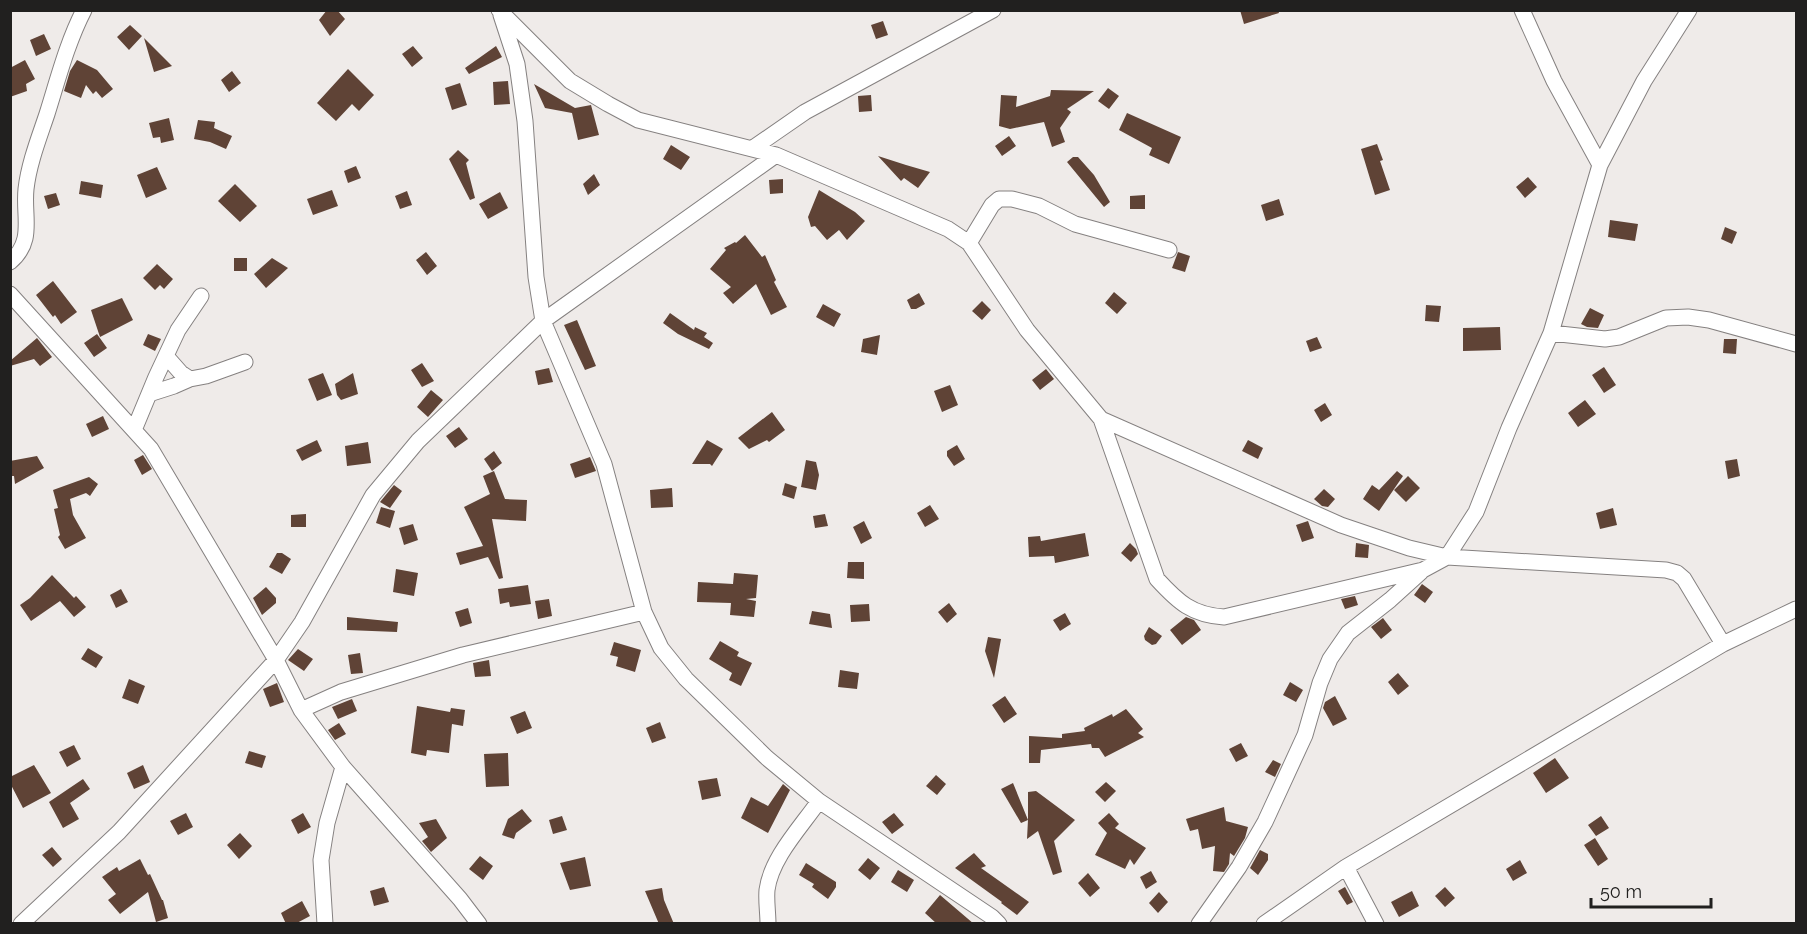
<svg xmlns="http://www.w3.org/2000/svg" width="1807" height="934" font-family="Raleway,sans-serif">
<rect width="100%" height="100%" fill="#efebe9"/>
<path fill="#5f4336" d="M327,10H337L345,19L330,36L319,20Z
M1240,10H1278L1279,13L1244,24Z
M883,21L888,35L876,39L871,25Z
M130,25L142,36L129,50L117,37Z
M44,34L51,49L36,56L30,40Z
M144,38L172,66L154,72Z
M413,46L423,58L412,67L402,54Z
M496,46L502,57L469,74L465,68Z
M25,60L35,79L26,84L27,91L10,97V68Z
M77,60L97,70L113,89L102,98L96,91L93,94L86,85L81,98L64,91L70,71Z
M348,69L374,95L359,111L352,104L336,121L317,103Z
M232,71L241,83L229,92L221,80Z
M508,81L510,104L494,105L493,82Z
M460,83L467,105L452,110L445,88Z
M534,84L575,108L591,105L599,135L578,140L572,113L545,108Z
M1108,88L1119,96L1109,109L1098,101Z
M1051,90L1094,91L1067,109L1071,112L1060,128L1065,142L1052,147L1044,122L1010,129L999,126L1001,95L1017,96L1016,107L1050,96Z
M871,95L872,111L859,112L858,96Z
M1127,113L1181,137L1169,164L1149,155L1152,148L1119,130Z
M169,118L174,140L161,143L160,137L153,138L149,123Z
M198,120L215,122L214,128L232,136L226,149L210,142L194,139Z
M1009,136L1016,146L1002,156L995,146Z
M1377,144L1383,160L1380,161L1390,190L1375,195L1361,149Z
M671,145L690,157L681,170L663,159Z
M458,150L469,160L466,163L475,198L470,200L449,159Z
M878,156L906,165L930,172L918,188L904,178L901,181Z
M1073,157H1078L1094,175L1110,202L1104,207L1067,162Z
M356,166L361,178L348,183L344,171Z
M157,167L167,189L146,198L137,175Z
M594,174L600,185L588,195L583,184Z
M1528,177L1537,187L1525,198L1516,187Z
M783,179V193L770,194L769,180Z
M81,181L103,185L101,198L79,194Z
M235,184L257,206L240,222L218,201Z
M332,190L338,206L313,215L307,199Z
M819,190L855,212L865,221L847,240L839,230L827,240L815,226L811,227L808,217Z
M407,191L412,205L400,209L395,196Z
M500,192L508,208L488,219L479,204Z
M56,193L60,205L48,209L44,196Z
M1145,195V209H1130V196Z
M1279,199L1284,215L1266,221L1261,205Z
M1610,220L1638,224L1635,241L1608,237Z
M1725,227L1737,232L1732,244L1721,239Z
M745,235L762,257L765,255L776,280L774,282L787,307L771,315L756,284L733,304L723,293L731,287L710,269L726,250L724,248L735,242L736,243Z
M426,252L437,266L427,275L416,260Z
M1178,252L1190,256L1185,272L1172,268Z
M234,258H247V271H234Z
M272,258L288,268L266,288L254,274Z
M157,264L173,279L164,289L160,285L155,290L143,278Z
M53,281L77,312L61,324L55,315L53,317L36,295Z
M1114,292L1127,303L1117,314L1105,303Z
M919,293L925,304L916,309H911L907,300Z
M122,298L133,320L100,337L91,310Z
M982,301L991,310L982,320L972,311Z
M823,304L841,314L834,327L816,317Z
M1426,305L1441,306L1439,322L1425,321Z
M1590,308L1604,315L1598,328L1587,327L1581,324Z
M670,313L694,330L695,327L707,333L704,337L713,343L709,349L678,334L663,323Z
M577,320L596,366L585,370L564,325Z
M1500,327L1501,350L1463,351V328Z
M97,334L107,348L94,357L84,343Z
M148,334L161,339L155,351L143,345Z
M880,335L877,355L861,352L863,339Z
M1317,337L1322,348L1310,352L1306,341Z
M37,338L52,357L40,366L34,359L10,366V361Z
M1724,339H1737L1736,354L1723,353Z
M422,363L434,381L422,387L411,370Z
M1604,367L1616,385L1604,393L1592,375Z
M549,368L553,382L538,385L535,371Z
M1046,369L1054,379L1040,390L1032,380Z
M323,373L332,395L317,401L308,379Z
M353,373L358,394L341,400L337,395L335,384Z
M950,385L958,405L942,412L934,391Z
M431,390L443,400L428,417L417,407Z
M1585,400L1596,414L1578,427L1568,413Z
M1325,403L1332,415L1321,422L1314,410Z
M772,412L785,430L769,442L767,440L749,449L738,438Z
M103,416L109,429L92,437L86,424Z
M459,427L468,439L455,448L446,436Z
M317,440L322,451L302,461L296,450Z
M707,440L723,449L712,466L710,464H692Z
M1248,440L1263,448L1258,459L1242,451Z
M368,442L371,463L347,466L345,446Z
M957,445L965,459L954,466L947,456V451Z
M494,451L502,463L492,471L484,459Z
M143,455L152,469L142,475L134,460Z
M37,456L44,468L15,484L14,476H10V461Z
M590,457L596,471L575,478L570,464Z
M1737,459L1740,476L1728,479L1725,461Z
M806,460L816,462L819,475L816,490L801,487Z
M494,471L505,499L527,500L526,521L492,519L503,578L499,579L488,557L460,565L456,553L483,546L464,507L490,494L483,476Z
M1397,471L1403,476L1379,511L1363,499L1372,485L1379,490Z
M1408,476L1420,488L1406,502L1394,490Z
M89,477L98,484L90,496L86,493L70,499L73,515L86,538L65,549L58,537L60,535L54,509L58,508L53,490Z
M785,483L797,487L794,499L782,495Z
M394,485L402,491L390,508L380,502Z
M672,488L673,507L651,508L650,490Z
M1324,489L1335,499L1328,507L1322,506L1314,499Z
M930,505L939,519L925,527L917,513Z
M381,507L395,511L390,528L376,523Z
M1613,508L1617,525L1600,529L1596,513Z
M306,514V527H291V515Z
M825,514L828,526L815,528L813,516Z
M864,521L872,538L861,544L853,527Z
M1308,521L1314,538L1302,542L1296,525Z
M413,524L418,540L404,545L399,528Z
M1085,533L1089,556L1055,563L1054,556L1029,557L1028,537L1040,536L1041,541Z
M1130,543L1136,549L1138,554L1131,562L1121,553Z
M1356,543L1369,545L1368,558L1355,557Z
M277,553H282L291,559L282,574L269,567Z
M848,562H864V579L847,578Z
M396,569L418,573L414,596L393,592Z
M734,573L758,575L756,598L746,599L756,601L754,617L730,615L731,603L697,602L698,582L733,584Z
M52,575L74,598L76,596L86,607L74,617L60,601L31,621L20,605L30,598Z
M1422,584L1433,592L1425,603L1414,595Z
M528,585L531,604L510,607L509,602L500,604L498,589Z
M266,587L276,598V603L262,615L253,598Z
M121,589L128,602L116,608L110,595Z
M1355,596L1358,605L1345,609L1341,599Z
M549,599L552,616L538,619L535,601Z
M949,603L957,614L947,623L938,612Z
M869,604L870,621L851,622L850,605Z
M468,608L472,623L460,627L455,612Z
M812,611L830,614L832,628L809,624Z
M1065,613L1071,624L1060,631L1053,620Z
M347,617L398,622L397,632L347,630Z
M1186,617L1194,620L1201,630L1182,645L1170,630Z
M1383,618L1392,630L1381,639L1371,627Z
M1149,627L1162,636L1156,644L1152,645L1145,640L1144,636Z
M988,637L1001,639L994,678L985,651Z
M720,641L739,652L737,656L752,663L741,686L729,680L732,673L709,659Z
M614,642L641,650L635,672L616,666L618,657L610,655Z
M88,648L103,657L96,668L81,659Z
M298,649L313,659L304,671L288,660Z
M360,653L363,673L351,674L348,655Z
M489,660L491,676L475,677L473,663Z
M840,670L859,673L857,689L838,687Z
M1398,673L1409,686L1398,695L1388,682Z
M129,679L145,686L138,704L122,698Z
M1290,682L1303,690L1296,702L1283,695Z
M277,683L284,702L270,707L263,689Z
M1005,696L1017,714L1004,723L992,705Z
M1335,696L1347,719L1333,726L1323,708L1325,702Z
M352,699L357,711L338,719L332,707Z
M417,706L450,712L451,708L465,710L463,726L452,724L449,753L427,750L426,756L411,753Z
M1126,709L1143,729L1138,733L1144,737L1105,757L1099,748H1092L1091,744L1041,750L1040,763H1029V736L1062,738V734L1085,731L1084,728L1112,714L1113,717Z
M525,711L532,728L517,734L510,717Z
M660,722L666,738L652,743L646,728Z
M339,723L346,734L335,740L328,730Z
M1241,743L1248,756L1236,762L1229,749Z
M74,745L81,759L67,767L59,752Z
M249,751L266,756L262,768L245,763Z
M508,753L509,786L486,787L484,754Z
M1555,758L1569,778L1546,793L1533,773Z
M1273,760L1281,764L1275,777L1265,772Z
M34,765L51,793L23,808L10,783V777Z
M143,765L150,782L134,789L127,773Z
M936,775L946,784L937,795L926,786Z
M717,778L721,796L702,800L698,781Z
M83,779L90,789L70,803L79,819L63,828L49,802Z
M1106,782L1116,791L1105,802L1095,792Z
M1013,783L1028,820V792L1036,791L1075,820L1054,841L1062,872L1053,875L1038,831L1027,839L1028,820L1021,823L1001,789Z
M783,784L790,790L768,833L741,818L751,797L768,806Z
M1224,807L1226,821L1248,827L1245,838L1234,856L1230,853L1229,864L1224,872L1213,871L1215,846L1202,849L1198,829L1190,831L1186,819Z
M522,809L532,821L516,833L514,839L502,835L508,819Z
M186,813L193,827L178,835L170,821Z
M303,813L311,827L298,834L291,820Z
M894,813L904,825L892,834L882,822Z
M1109,813L1119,824L1115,828L1146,848L1134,865L1130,859L1125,869L1095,855L1107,833L1098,823Z
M562,816L567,830L553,834L549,820Z
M1601,816L1609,828L1596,836L1588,825Z
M436,819L447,838L431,852L422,841L428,837L419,823Z
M240,833L252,846L239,859L227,845Z
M1595,838L1608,859L1598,866L1584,845Z
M52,847L62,859L53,867L42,855Z
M1260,850L1268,854V860L1258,875L1250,868Z
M974,853L986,866L981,868L1029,902L1017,915L1001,903L1002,902L955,868Z
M480,856L493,866L483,880L469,869Z
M585,857L591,886L570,890L560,863Z
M868,858L880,868L870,880L858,870Z
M140,859L148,875L150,874L162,900H163L168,918L156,922L148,892L120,914L108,900L116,894L102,877L117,867L119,871Z
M1520,860L1527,873L1513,881L1506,869Z
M806,863L836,882V887L828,899L812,887L814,884L799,875Z
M898,870L914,880L907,892L891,882Z
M1151,871L1157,882L1146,889L1140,877Z
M1088,873L1100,888L1090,897L1078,883Z
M384,887L389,902L374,906L370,891Z
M1345,887L1353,902L1347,905L1338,891Z
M1445,887L1455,898L1445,907L1435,896Z
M662,888L664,900L674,924H659L645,891Z
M1412,891L1419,906L1399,917L1391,902Z
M1159,892L1168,902L1158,913L1149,903Z
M940,895L974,924H937L925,913Z
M302,901L310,916L295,924H286L281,913Z"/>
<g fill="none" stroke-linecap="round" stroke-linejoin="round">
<defs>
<path id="street" d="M499,10L570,81L608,104L638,120L776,155L948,229L969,243L1027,330L1101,419L1341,525L1409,548L1447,557L1666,570L1677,573L1684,579L1723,644
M1522,10L1554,81L1600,165
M501,15L517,64L525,121L536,277L543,321L604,464L644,612L661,648L686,679L767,758L819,801L992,917L999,924
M753,148L805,112L993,10
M969,243L992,205L999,199H1012L1039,206L1075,224L1169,250
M10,262C35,241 23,217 26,189C29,163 39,138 47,114C58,79 67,43 84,10
M10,294L151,449L276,660L301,710L343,767L460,899L479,924
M1551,333L1605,339L1619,337L1666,318L1688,317L1709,320L1796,344
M166,356L181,373L190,379
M149,394L174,386L190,379L206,376L245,362
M1101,419L1157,579C1178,602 1192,615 1224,617L1423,570L1447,557L1476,512L1509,428L1551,333L1600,165L1644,81L1689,10
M134,430L156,377L178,330L201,296
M301,710L341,692L463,655L644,612
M1346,867L1376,924
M21,924L119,832L276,660L302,622L373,495L418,441L543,321L776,155
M325,924L321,860L327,823L343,767
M768,924C768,913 766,901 767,890C771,858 801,827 819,801
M1199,924L1239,867L1265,822L1305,735L1320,683L1330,659L1348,633L1390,600L1421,572
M1264,924L1346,867L1723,644L1796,609"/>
</defs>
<use href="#street" stroke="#858180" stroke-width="17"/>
<use href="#street" stroke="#fff" stroke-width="15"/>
</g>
<rect width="1807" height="934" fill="none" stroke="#21201f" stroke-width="24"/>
<path d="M1591 898v9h120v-9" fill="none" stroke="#21201f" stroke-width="3"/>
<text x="1600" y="898" font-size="18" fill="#21201f" stroke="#efebe9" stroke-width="4.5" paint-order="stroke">50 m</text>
</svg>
